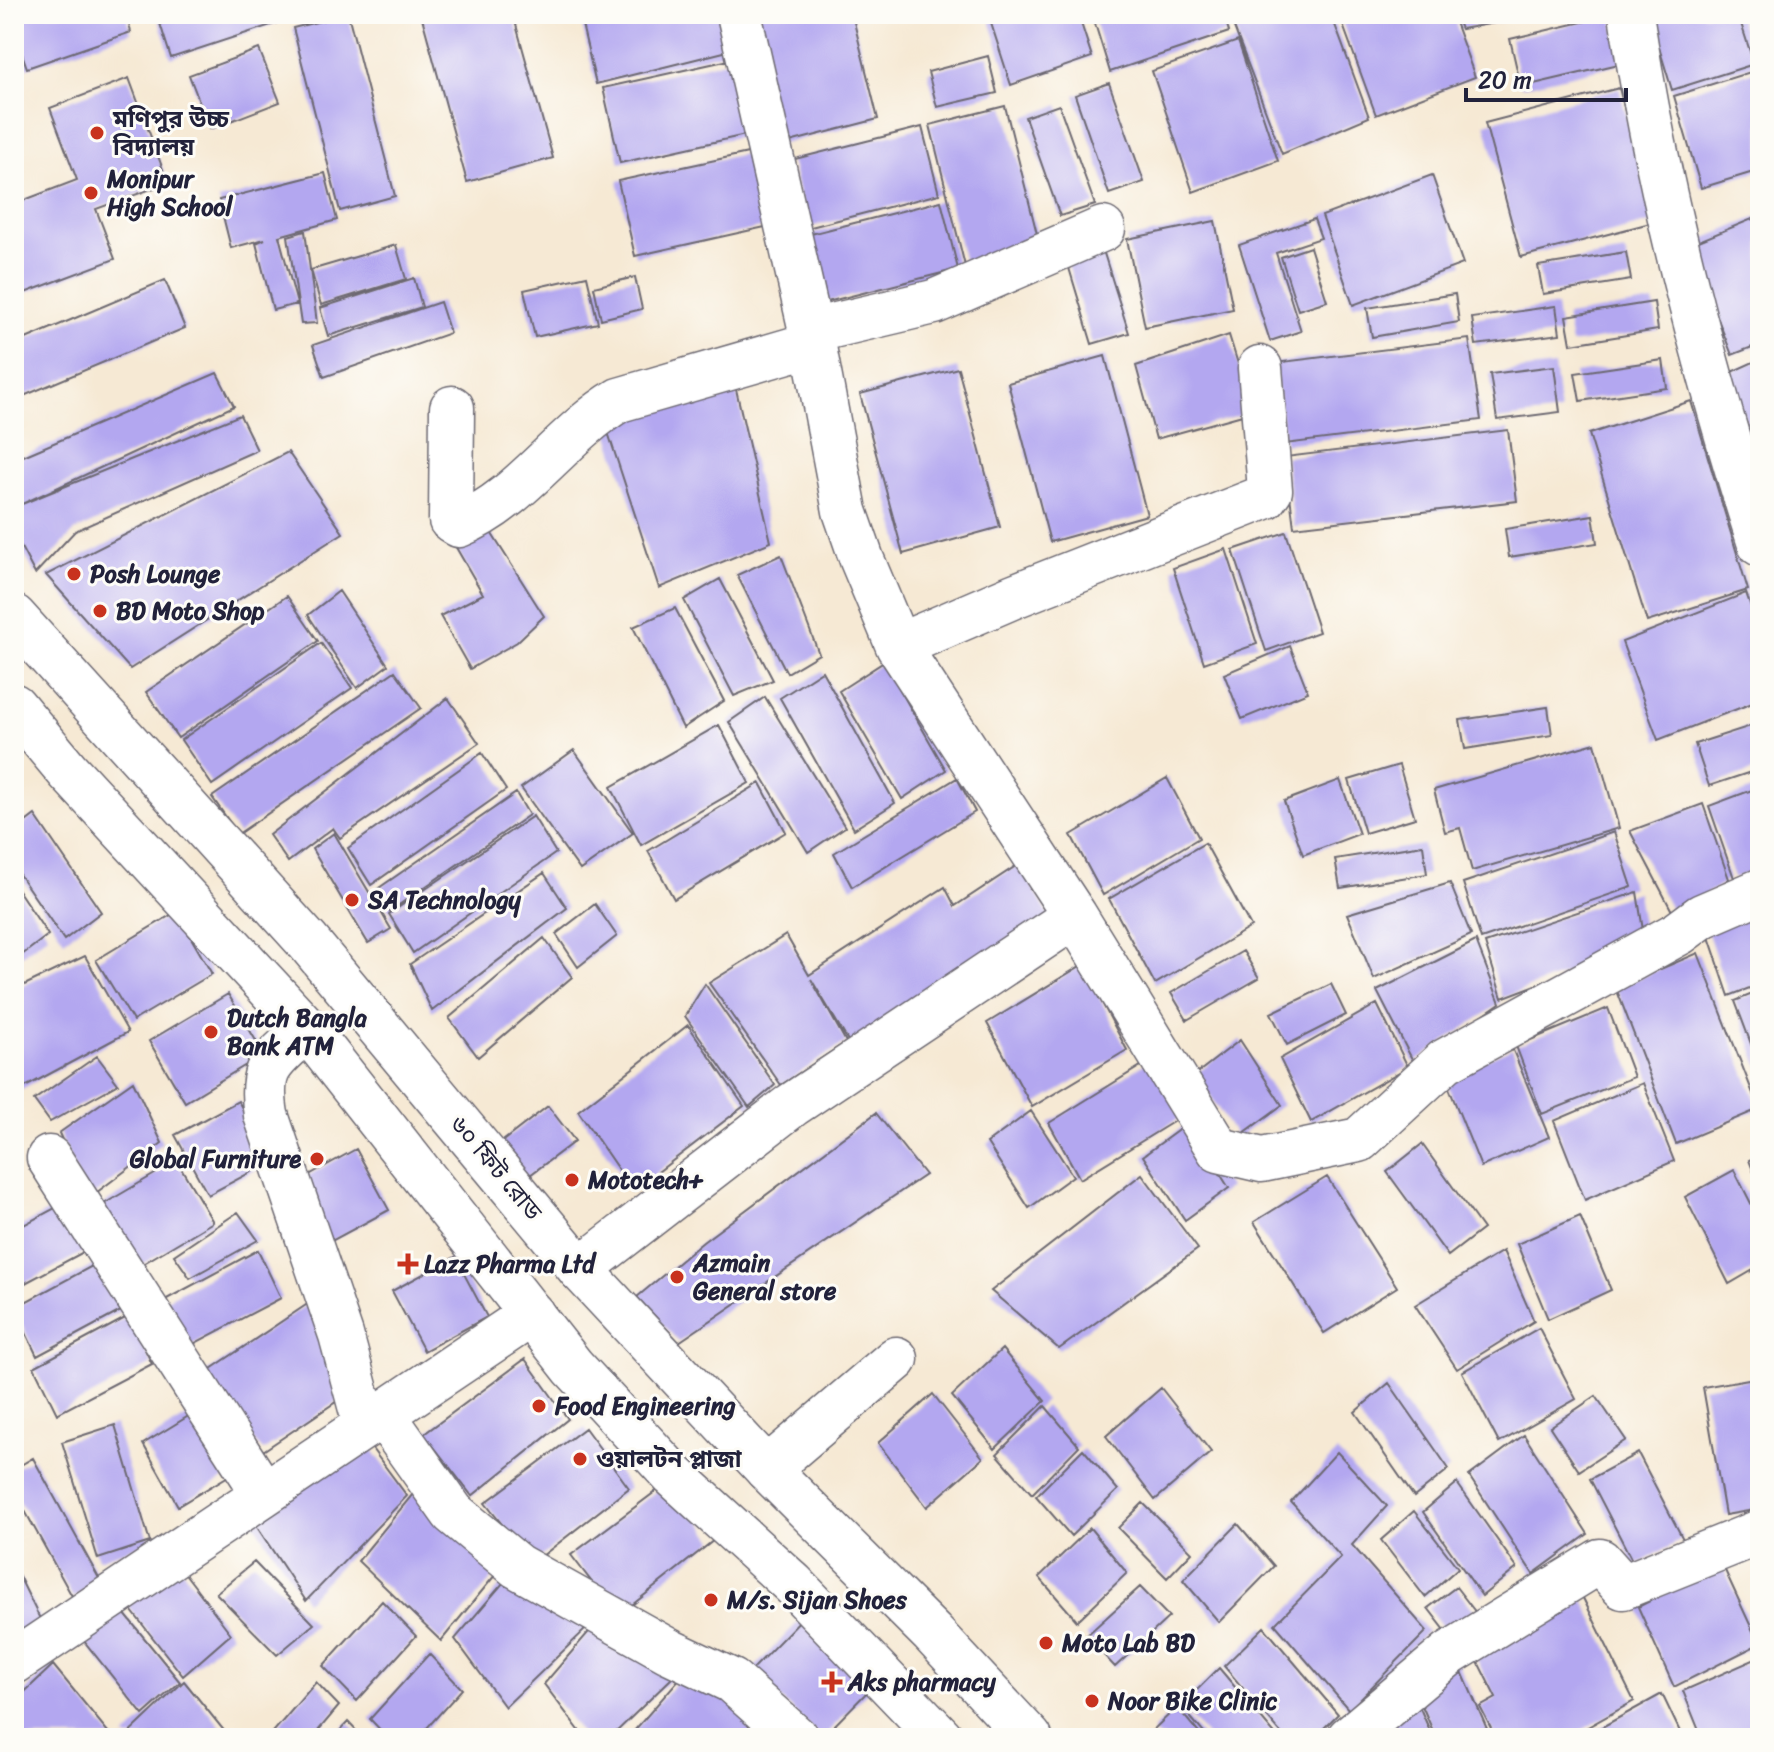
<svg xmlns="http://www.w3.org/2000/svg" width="1774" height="1752" font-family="Sriracha,'Noto Sans Bengali',sans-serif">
<rect width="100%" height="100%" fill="#fdfcf7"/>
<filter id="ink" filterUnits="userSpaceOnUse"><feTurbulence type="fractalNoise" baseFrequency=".0125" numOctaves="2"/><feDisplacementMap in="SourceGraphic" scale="16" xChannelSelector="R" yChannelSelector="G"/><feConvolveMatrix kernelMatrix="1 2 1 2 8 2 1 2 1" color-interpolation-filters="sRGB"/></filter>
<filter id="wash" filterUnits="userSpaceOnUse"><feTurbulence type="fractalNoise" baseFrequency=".006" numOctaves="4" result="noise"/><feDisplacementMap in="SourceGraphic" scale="32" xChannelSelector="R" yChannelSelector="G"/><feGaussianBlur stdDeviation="1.8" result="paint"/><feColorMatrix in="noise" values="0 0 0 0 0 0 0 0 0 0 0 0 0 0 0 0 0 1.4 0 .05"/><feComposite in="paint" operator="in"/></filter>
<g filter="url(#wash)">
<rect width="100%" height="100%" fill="#f6e9d4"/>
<g id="blocks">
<path fill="#b3a7f0" d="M14,14H126L131,32L27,68L14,31Z
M157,14H284L286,20L171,58Z
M348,14L395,196L340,211L293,28Z
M421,14H513L553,158L467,182Z
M588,14H724L732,50L596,84L580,16Z
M749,14H852L878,119L782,144Z
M988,14H1078L1092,57L1011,85Z
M1092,14H1224L1229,32L1110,72Z
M1229,14H1331L1369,117L1282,154Z
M1339,14H1452L1475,77L1376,115Z
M1455,14H1516L1517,19L1461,29Z
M1664,14H1738L1754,64L1672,90L1650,18Z
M1612,15L1623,63L1521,87L1510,39Z
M1238,41L1278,161L1193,192L1152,71Z
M259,49L280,102L210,129L189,75Z
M988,56L997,93L937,107L928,72Z
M734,59L750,134L620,163L603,88Z
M1760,69V170L1701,188L1674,96Z
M129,78L168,183L96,209L115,259L14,297V204L77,180L50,108Z
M1109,83L1144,182L1109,194L1075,95Z
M1619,88L1654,222L1521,257L1485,123Z
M1059,105L1095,205L1060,216L1025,117Z
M1005,106L1040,246L965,266L930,125Z
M922,127L939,194L807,228L791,160Z
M748,153L765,227L635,256L618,181Z
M325,173L337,220L279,236L297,304L273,310L256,243L265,239L231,248L219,200Z
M1432,175L1463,264L1353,305L1322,216Z
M941,201L958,269L823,303L807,235Z
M1757,217L1760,225V344L1732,355L1689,245Z
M1314,219L1321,238L1276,253L1301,331L1270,341L1239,245Z
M1215,221L1233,309L1145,327L1127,239Z
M305,231L317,323L301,324L288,236Z
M396,245L406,279L321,305L311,270Z
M1102,247L1129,333L1092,344L1066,258Z
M1310,247L1327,301L1298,310L1281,257Z
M1626,252L1631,280L1543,294L1538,266Z
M587,276L598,323L535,337L524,290Z
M635,277L642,309L601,319L594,287Z
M414,278L422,307L328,336L320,308Z
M165,280L185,328L14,400V344Z
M1455,294L1459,322L1372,337L1367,308Z
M440,302L450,333L324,377L313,345Z
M1654,302L1658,330L1571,344L1566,316Z
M1556,306L1560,334L1476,345L1472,318Z
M1229,335L1253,412L1156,439L1136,366Z
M1469,339L1481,420L1285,444L1274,363Z
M1105,356L1147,515L1050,542L1008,383Z
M1760,359V457L1727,374Z
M1663,360L1667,388L1580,401L1575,373Z
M1554,366L1560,412L1497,420L1490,374Z
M958,368L1000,527L903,554L860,394Z
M217,373L234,406L22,504L240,415L257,450L75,531L35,574L14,534V460Z
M733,376L771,542L659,588L602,414Z
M1691,401L1748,590L1647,622L1589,434Z
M1508,430L1517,501L1294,527L1285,457Z
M288,452L343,533L130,669L46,575Z
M1593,515L1597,543L1509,557L1505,529Z
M485,523L544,616L517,642L470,669L440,616L483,594L454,544Z
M1286,532L1319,632L1266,651L1233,550Z
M1226,549L1257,644L1204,663L1173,568Z
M781,555L819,654L787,673L737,575Z
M720,579L773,680L734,696L684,600Z
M339,591L388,665L357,688L308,615Z
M1746,593L1760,632V700L1658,740L1622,642Z
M287,596L318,641L178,738L146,692Z
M675,608L724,701L683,728L633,627Z
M321,643L352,688L212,785L181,740Z
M1290,646L1308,692L1242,719L1224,674Z
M884,662L946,770L902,799L839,691Z
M395,671L421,708L238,834L212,797Z
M822,671L895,803L854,829L780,698Z
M765,697L845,827L808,852L729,722Z
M448,698L479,743L340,838L333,828L288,862L269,835Z
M1548,707L1552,735L1465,749L1460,720Z
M1760,723V769L1709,786L1695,744Z
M719,725L749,783L641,845L611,787Z
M1595,743L1619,828L1472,871L1460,828L1445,832L1434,790Z
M574,750L633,833L580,870L521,788Z
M482,753L506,790L371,885L348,848Z
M1399,765L1415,818L1365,833L1349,780Z
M957,778L975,812L852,887L834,853Z
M1167,778L1199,838L1103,895L1071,835Z
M1340,780L1359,834L1303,855L1284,801Z
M760,783L786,832L674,899L648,851Z
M1760,787V869L1734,878L1709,806Z
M516,793L529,815L390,911L376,890Z
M1703,804L1729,879L1674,915L1630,831Z
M35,815L101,912L64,940L14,867V831Z
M533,816L556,853L413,953L389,914Z
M1614,832L1632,887L1481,939L1463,883Z
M334,833L391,929L368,943L312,849Z
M1205,843L1251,927L1155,984L1109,899Z
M1423,845L1427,874L1340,888L1335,859Z
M1019,864L1052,921L853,1049L811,979L846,1042L781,1085L709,983L786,935L809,975L945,887L955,906Z
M544,873L567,908L432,1011L410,964Z
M1450,883L1471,935L1374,979L1347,914Z
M14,884L48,935L14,961Z
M1637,892L1645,943L1502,998L1485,943Z
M1760,901V984L1729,996L1704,922Z
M595,904L617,936L578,967L556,934Z
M176,912L212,974L133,1021L96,960Z
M544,938L572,977L478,1057L449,1018Z
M1476,941L1500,1003L1414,1063L1377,991Z
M1243,951L1259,978L1187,1020L1171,993Z
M1698,953L1759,1109L1676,1144L1616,988Z
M85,956L128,1032L14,1093V990Z
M1082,965L1127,1050L1032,1107L987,1023Z
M705,984L775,1085L749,1107L685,1016Z
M1331,984L1346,1015L1287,1045L1271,1013Z
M1760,991V1068L1735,1001Z
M228,994L264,1054L185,1102L149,1041Z
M1377,1004L1408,1067L1311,1122L1280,1059Z
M1608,1008L1634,1077L1542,1114L1516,1046Z
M688,1025L744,1106L633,1191L578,1111Z
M1240,1040L1282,1105L1237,1138L1196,1074Z
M1512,1048L1549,1137L1481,1167L1445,1078Z
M97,1056L118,1084L50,1122L34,1100Z
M1149,1061L1181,1117L1080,1179L1049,1123Z
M133,1081L162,1143L88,1199L59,1133Z
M1643,1083L1674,1161L1585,1200L1554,1121Z
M238,1101L272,1161L208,1195L175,1135Z
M548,1106L575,1141L526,1178L499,1144Z
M1031,1111L1073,1176L1029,1208L987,1143Z
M876,1113L925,1175L679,1342L637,1297L703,1242Z
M1188,1123L1229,1188L1185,1220L1143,1156Z
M1422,1144L1483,1229L1448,1256L1387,1172Z
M356,1149L389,1210L326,1244L293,1184Z
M1760,1155V1188L1749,1160Z
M177,1161L213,1222L134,1269L97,1208Z
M1734,1170L1760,1221V1266L1729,1284L1685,1197Z
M1142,1174L1198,1249L1059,1349L991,1291Z
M1327,1177L1397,1287L1324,1333L1254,1222Z
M68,1201L91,1248L14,1289V1230Z
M238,1212L258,1240L190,1278L174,1255Z
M1580,1216L1611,1290L1548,1319L1517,1244Z
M258,1250L281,1298L186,1348L163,1301Z
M1503,1251L1534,1321L1457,1369L1415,1305Z
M109,1257L132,1305L37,1356L14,1308Z
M455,1257L487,1317L424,1351L392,1291Z
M312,1301L346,1395L263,1451L199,1377Z
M129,1316L152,1364L57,1414L34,1367Z
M1539,1328L1576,1399L1499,1443L1462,1372Z
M1002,1349L1045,1401L995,1449L952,1396Z
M525,1359L568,1419L472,1496L424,1434Z
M1760,1377V1509L1725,1515L1703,1387Z
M1389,1383L1449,1469L1414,1497L1355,1412Z
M1161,1388L1211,1452L1155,1500L1106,1436Z
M933,1394L983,1458L927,1507L878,1443Z
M1596,1396L1626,1440L1579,1471L1550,1427Z
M205,1406L240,1469L178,1506L143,1444Z
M1045,1406L1079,1446L1032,1494L997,1454Z
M115,1425L150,1542L98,1559L62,1442Z
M585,1428L629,1488L533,1563L485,1503Z
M1524,1435L1588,1534L1533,1574L1469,1476Z
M364,1438L407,1496L306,1601L249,1515Z
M1083,1449L1118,1490L1071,1536L1036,1496Z
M1337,1452L1387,1506L1352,1545L1427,1631L1349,1710L1275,1624L1341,1557L1291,1502Z
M1638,1453L1683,1539L1635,1566L1590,1479Z
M33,1458L101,1582L73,1598L14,1491V1469Z
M671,1480L714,1540L618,1616L571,1555Z
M1457,1483L1517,1568L1482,1596L1423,1512Z
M417,1489L500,1569L441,1641L358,1561Z
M1143,1503L1192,1552L1167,1578L1118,1528Z
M1414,1511L1458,1568L1425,1597L1381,1540Z
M1238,1524L1274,1566L1219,1622L1183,1580Z
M1090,1528L1127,1573L1077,1621L1039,1577Z
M254,1562L314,1624L277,1655L216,1593Z
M177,1563L231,1634L183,1676L128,1606Z
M1722,1564L1759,1644L1674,1687L1638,1607Z
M14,1566L43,1625L14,1637Z
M509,1576L586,1629L505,1707L455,1639Z
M1140,1587L1169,1617L1115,1667L1086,1636Z
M1456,1587L1480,1618L1452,1639L1428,1608Z
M1581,1594L1634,1701L1568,1738H1496L1480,1707L1496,1698L1474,1654Z
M382,1601L416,1636L357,1701L323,1666Z
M120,1608L180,1682L143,1715L84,1641Z
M809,1611L879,1680L822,1738L751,1671Z
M599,1620L676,1674L610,1738H585L544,1684Z
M1264,1627L1338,1714L1314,1738H1285L1224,1666Z
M429,1654L462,1689L418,1738H388L370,1719Z
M1760,1657V1738H1702L1683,1691Z
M1456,1658L1491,1738H1436L1417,1694Z
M53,1665L113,1738H14V1702Z
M1219,1668L1278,1738H1208L1181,1706Z
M687,1670L764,1723L749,1738H637L633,1732Z
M184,1681L230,1738H124Z
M316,1682L339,1706L312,1738H268Z
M1662,1694L1683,1738H1582Z
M1416,1699L1433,1738H1367Z
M1177,1707L1203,1738H1159L1152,1731Z
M348,1722L363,1738H333Z"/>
</g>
</g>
<g filter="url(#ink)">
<use href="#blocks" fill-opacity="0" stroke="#6c6871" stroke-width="2"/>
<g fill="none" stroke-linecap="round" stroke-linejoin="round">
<defs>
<path id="minor" d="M739,14L811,331L845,511L862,560L898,646L1075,916L1219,1150L1262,1160L1359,1140L1445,1061L1679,933L1702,916L1760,891
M1631,14C1658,194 1705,371 1760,544
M811,331L934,302L1103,229
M452,408L451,520L459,525C521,500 561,435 619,400L812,344
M898,646L1014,596L1265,497L1270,490L1260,368
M307,1029C273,1062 258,1064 266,1115L341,1335L365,1424
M49,1158L263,1492
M580,1269L792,1105L1075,916
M382,1413L453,1513L517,1566L669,1651L732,1681L796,1738
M767,1469L896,1359
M14,1662L532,1314
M1349,1738L1450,1653L1600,1561L1623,1587L1760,1532"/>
<path id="tertiary" d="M14,617L308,942L580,1269L767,1469L932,1633L1030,1738
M14,706L68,771L307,1029L573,1367L673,1475L793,1584L941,1738"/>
</defs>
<use href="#minor" stroke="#6c6871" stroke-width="47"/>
<use href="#tertiary" stroke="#6c6871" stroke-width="47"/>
<use href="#minor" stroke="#fff" stroke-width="44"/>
<use href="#tertiary" stroke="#fff" stroke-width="44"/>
</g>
</g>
<g fill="#c8321e" stroke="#fdfcf7" stroke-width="3">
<circle cx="97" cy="133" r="8"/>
<circle cx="91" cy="193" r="8"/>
<circle cx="74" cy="574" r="8"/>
<circle cx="100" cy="611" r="8"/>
<circle cx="352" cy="900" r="8"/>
<circle cx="211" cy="1032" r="8"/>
<circle cx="317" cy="1159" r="8"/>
<circle cx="572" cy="1180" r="8"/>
<path d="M404 1252h8v8h8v8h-8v8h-8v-8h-8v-8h8z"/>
<circle cx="677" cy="1277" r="8"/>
<circle cx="539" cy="1406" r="8"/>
<circle cx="580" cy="1459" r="8"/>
<circle cx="711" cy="1600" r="8"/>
<circle cx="1046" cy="1643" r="8"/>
<path d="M828 1670h8v8h8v8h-8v8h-8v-8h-8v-8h8z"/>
<circle cx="1092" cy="1701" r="8"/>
</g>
<g text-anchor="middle" stroke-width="6" stroke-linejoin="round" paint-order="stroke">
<g font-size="24" font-weight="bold" fill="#22223b" stroke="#fdfcf7" text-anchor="start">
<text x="113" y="127">মণিপুর উচ্চ<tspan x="113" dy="28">বিদ্যালয়</tspan></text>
<text x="107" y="187">Monipur<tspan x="107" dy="28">High School</tspan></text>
<text x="90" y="582">Posh Lounge</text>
<text x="116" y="619">BD Moto Shop</text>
<text x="368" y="908">SA Technology</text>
<text x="227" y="1026">Dutch Bangla<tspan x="227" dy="28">Bank ATM</tspan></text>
<text x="301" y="1167" text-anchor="end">Global Furniture</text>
<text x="588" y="1188">Mototech+</text>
<text x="693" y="1271">Azmain<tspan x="693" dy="28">General store</tspan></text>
<text x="424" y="1272">Lazz Pharma Ltd</text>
<text x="555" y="1414">Food Engineering</text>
<text x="596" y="1467">ওয়ালটন প্লাজা</text>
<text x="727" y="1608">M/s. Sijan Shoes</text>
<text x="1062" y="1651">Moto Lab BD</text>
<text x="848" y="1690">Aks pharmacy</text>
<text x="1108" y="1709">Noor Bike Clinic</text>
</g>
<g font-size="24" fill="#22223b" stroke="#fdfcf7">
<text transform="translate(496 1168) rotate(50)" y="8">৬০ ফিট রোড</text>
</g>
</g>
<rect width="1774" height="1752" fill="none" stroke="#fdfcf7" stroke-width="48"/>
<path d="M1466 88v12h160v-12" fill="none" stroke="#22223b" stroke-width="4"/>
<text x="1478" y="88" font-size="24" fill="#22223b" stroke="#fdfcf7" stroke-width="6" paint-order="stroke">20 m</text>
</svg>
